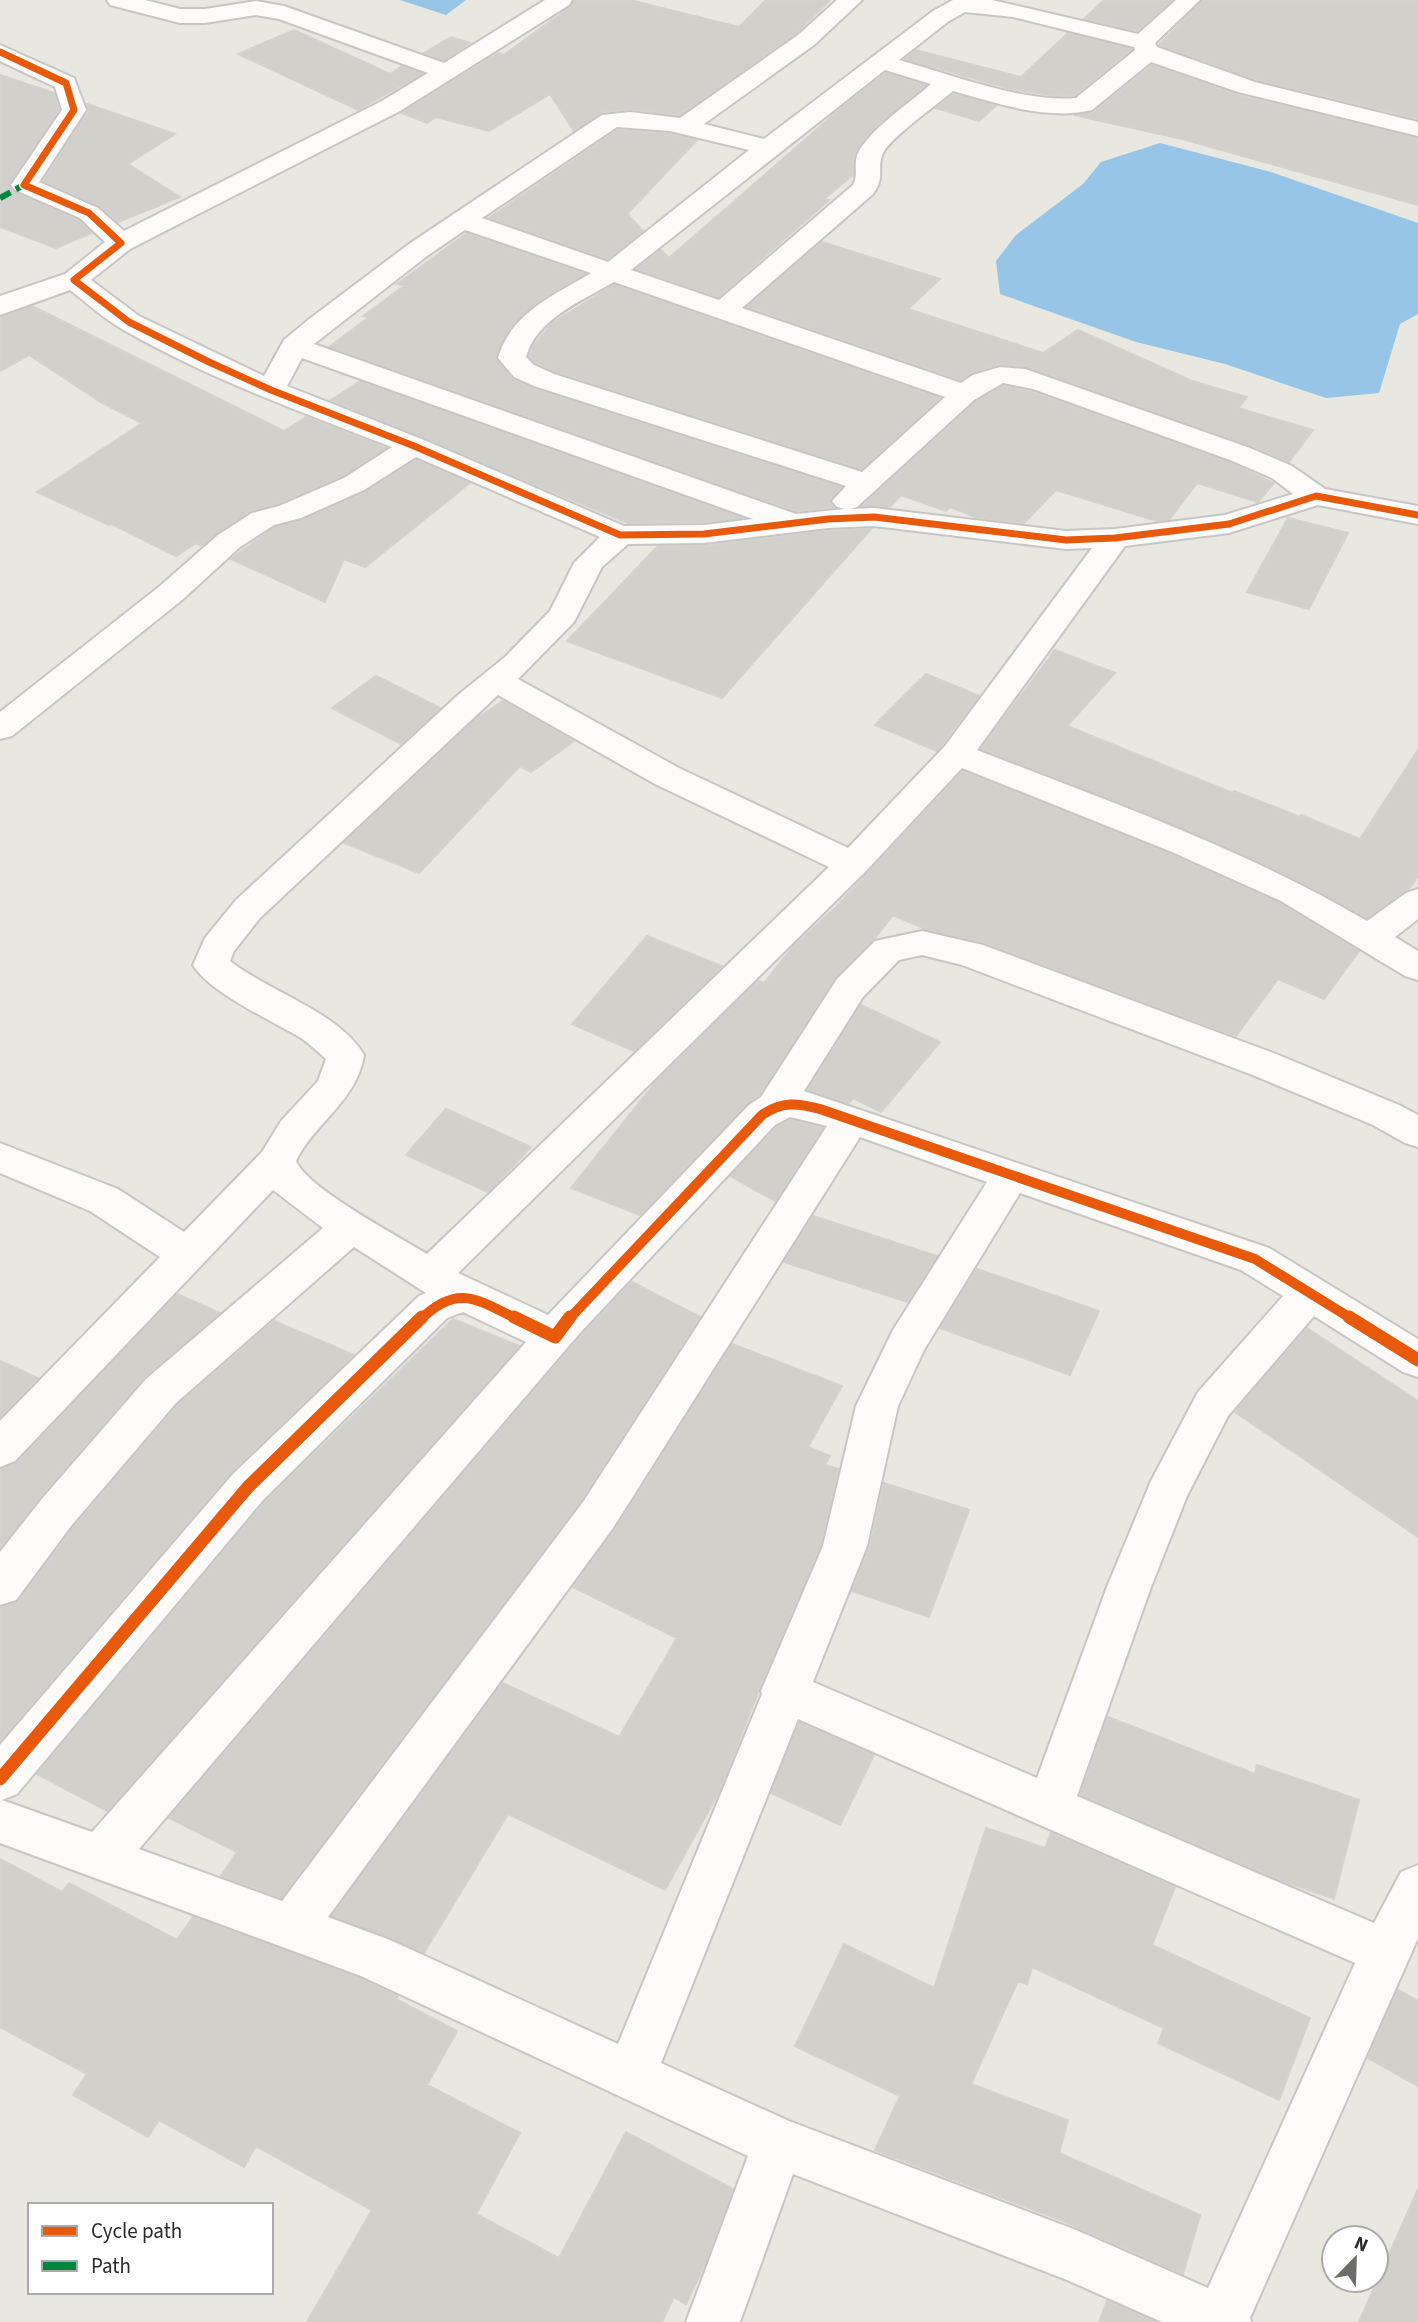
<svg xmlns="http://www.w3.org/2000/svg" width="1418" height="2322" font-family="'Source Sans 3',sans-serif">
<rect width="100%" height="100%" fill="#e8e7e0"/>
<path fill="#96c5e8" d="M400,0H466L446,15Z
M1160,143L1271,172L1418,223V314L1400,324L1379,393L1326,398L1225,364L1136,342L1000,294L996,261L1016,235L1083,184L1101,162Z"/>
<path fill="#d1d0cb" stroke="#d3d2cd" stroke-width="2" d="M575,0H630L739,27L766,0H830L796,33L679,115L630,109L602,112L574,131L550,94L489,131L436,117L427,123L402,113L498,53L504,55L570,7Z
M1104,0H1172L1137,31L1084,19Z
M1203,0H1418V119L1256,79L1159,45Z
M294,30L390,74L402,66L422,74L358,110L238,54Z
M1068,33L1132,49L1075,95L1056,96L1011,89L905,59L916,50L1021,77Z
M451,37L470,43L444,60L424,53Z
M1152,65L1237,95L1418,138V205L1182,139L1074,115L1094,112Z
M886,73L926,85L879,123L862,142L854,156L853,175L824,199L829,200L718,297L636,269L661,250L669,258L840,109Z
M0,75L54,93L59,110L9,187L14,192L79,220L92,233L56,248L0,227Z
M954,94L986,103L996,106L979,121L936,108Z
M87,104L175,134L128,164L180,197L118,222L99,206L43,181L88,111Z
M618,130L670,134L697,140L627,214L643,231L607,259L489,218Z
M467,233L585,274L534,305L510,328L496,357L513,379L533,388L841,487L829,501L834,507L796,511L329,347L368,318L363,316L404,286L397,284Z
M822,242L940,279L908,309L1043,353L1078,330L1192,381L1247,397L1238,408L1313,430L1289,462L1251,446L1026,367L999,364L972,372L961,380L747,307Z
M614,285L940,398L861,469L555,372L536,363L529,356L534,345L552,323Z
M32,306L284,431L306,417L386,448L343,476L278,504L251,511L202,546L196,543L176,556L112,524L109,525L37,492L142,423L102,403L29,355L0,371V317Z
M360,381L742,518L704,522L628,523L331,400Z
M1003,386L1032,392L1229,462L1274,483L1258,502L1197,483L1169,520L1157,521L1056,490L1024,523L978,518L950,507L946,511L901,495L890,507L862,506L976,402Z
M416,460L470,483L365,567L344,559L325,602L231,559L275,527L302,520L365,492Z
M1288,518L1348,533L1309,609L1247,592Z
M871,529L722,698L567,641L658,546H704L828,531Z
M1055,650L1115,673L1067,726L1233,793L1234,791L1300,817L1301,815L1360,839L1418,750V876L1409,889L1367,918L1226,847L981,749Z
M926,674L979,696L937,751L875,725Z
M376,676L440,708L401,744L332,708Z
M503,701L574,741L531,772L520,766L419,873L344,843L477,718Z
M963,771L1171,854L1280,903L1359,951L1324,999L1278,979L1236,1036L984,943L928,930L893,915L875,938L835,978L759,1095L747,1103L640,1215L571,1188L655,1083L758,981L764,983L793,947L837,906Z
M647,936L722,966L634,1051L572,1024Z
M861,1005L940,1042L881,1112L853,1098L849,1103L808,1090Z
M446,1109L531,1147L488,1192L406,1155Z
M790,1120L823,1128L775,1201L730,1176L777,1127Z
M813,1216L937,1256L908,1302L784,1262Z
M977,1269L1099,1311L1070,1375L940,1328Z
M632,1282L700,1317L581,1500L281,1898L221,1876L237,1852L169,1818L581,1336Z
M177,1294L220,1313L144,1377L39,1498L0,1548V1469L17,1463Z
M453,1319L519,1346L107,1811L37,1774L265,1502Z
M274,1321L354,1355L231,1472L0,1741V1607L18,1602L73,1528L178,1405Z
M1307,1328L1418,1401V1537L1235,1412Z
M732,1344L842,1386L808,1447L830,1456L825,1465L838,1469L821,1545L759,1690L719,1792L665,1890L508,1814L424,1953L332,1916L503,1683L619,1737L677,1638L573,1587L615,1530Z
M0,1361L38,1378L0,1417Z
M884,1483L969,1510L929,1617L852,1591L870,1547Z
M1108,1717L1255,1774L1257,1765L1359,1800L1334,1899L1283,1881L1080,1795Z
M799,1722L874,1755L840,1825L771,1793Z
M986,1828L1045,1848L1051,1833L1175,1887L1152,1945L1310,2018L1279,2100L1158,2043L1164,2028L1032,1967L1027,1984L1018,1981L971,2084L1068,2120L1059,2153L1200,2215L1183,2274L1061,2220L875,2150L900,2096L795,2046L844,1944L934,1988Z
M0,1859L62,1892L69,1883L177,1940L193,1917L360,1978L398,1996L396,1999L457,2031L427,2085L520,2133L476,2214L559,2258L626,2132L733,2189L705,2264L686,2304L674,2297L662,2322H307L372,2210L256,2146L244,2167L159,2120L148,2137L73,2095L87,2074L0,2027Z
M1398,1990L1418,2001V2086L1368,2058Z
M1418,2189V2322H1359Z
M1107,2301L1156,2322H1099Z"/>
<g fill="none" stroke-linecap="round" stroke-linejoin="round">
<defs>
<path id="street" d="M107,0H145L180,9H205L256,1L284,6L444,63L545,0H572L569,5L400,111L130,249L91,280L139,316L264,376L284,340L308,320L409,244L602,115L630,112L680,118L798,35L837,0H862L814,45L704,124L764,139L933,11L953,0H992L1138,34L1176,0H1200L1155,43L1157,47L1255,82L1418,122V136L1238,92L1151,62L1092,110C1047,121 996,103 953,91C938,104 890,138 883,153C876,169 886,176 873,194L742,308L961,383L973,375L1000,367L1025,369L1250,448L1292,466L1325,489L1418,506V524L1318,505L1229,533L1125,546L977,750C1110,802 1245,849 1367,921L1406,893L1418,889V919L1395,937L1418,951V980L1405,976L1281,901L1172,852L962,768L865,872L458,1273L548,1315L749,1105L761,1097L837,979L875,941L922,931L983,945L1276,1054L1399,1105L1418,1115V1147L1405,1143L1373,1125L1250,1074L962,965L922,955L899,960L863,997L804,1091L1269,1248L1418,1339V1377L1403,1372L1314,1316L1228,1416L1187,1496L1151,1587L1077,1796L1374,1923L1401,1872L1418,1865V1938L1250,2318L1251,2322H1162L1067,2280L793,2174L740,2322H686L748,2156L361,1976L0,1843V1745L233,1474L419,1296L426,1293L354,1247L176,1403L71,1526L16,1600L0,1605V1552L41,1500L146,1379L323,1228L273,1190L15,1461L0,1467V1421L160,1257L90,1211L0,1173V1143L118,1189L184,1232L262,1152L281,1121L318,1081L326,1059C318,1052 310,1044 301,1038C271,1020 210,993 193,965L205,938L236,900L458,695L505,657L550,611L574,563L600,537L416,457L364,490L301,518L274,525L240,547L182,600L12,736L0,739V712L160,586L218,535L252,513L279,506L344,478L392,447C301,412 207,378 122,329C103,318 87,303 70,290L0,315V296L65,274L105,242L80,218L15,190L11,185L62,110L55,87L0,61V45L74,78L86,110L39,182L98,208L124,231L382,101L428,73L279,19L256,15L205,23H180L110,5ZM965,12L1013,17L1134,47L1135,50L1076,98C1024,103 950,74 899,60L949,21ZM885,70L931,84C910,103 871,128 858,153C853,164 859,174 853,185L719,300L631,270ZM617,127L670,131L749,150L608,262L482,218ZM465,230L591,273C553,296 511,313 498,358L514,377L534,386L846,486L832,501L837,507L845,509L796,514L314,344L427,256ZM614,282L945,397L862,472L554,374L534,365L526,357C537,318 582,301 614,282ZM302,358L753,519L704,525L624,526L424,440L287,386ZM1003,383L1033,389L1230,460L1272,478L1293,494L1225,515L1115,529L1066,531L874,508L850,509L857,507L974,400ZM874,526L1066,549L1092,548L945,746L848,848L679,768L518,679L574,622L602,567L628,544L704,543L828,528ZM498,695L655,784L829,867L427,1254C398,1236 307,1188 296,1161C315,1122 357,1101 364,1055C339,1012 269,992 230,961L234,951L260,918ZM790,1117L827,1126L583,1502L282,1901L139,1849L579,1334L775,1125ZM860,1137L987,1182L893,1330L856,1406L823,1546L761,1691L762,1694L618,2044L390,1940L328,1917L613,1528ZM1020,1193L1241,1270L1283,1296L1198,1392L1151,1481L1107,1587L1037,1778L813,1682L867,1546L898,1406L924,1350ZM463,1312L526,1342L92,1832L2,1800L17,1794L263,1500L447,1318ZM798,1719L1355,1963L1208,2288L1076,2230L789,2121L661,2063Z"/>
</defs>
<use href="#street" stroke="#c6c6c5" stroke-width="4"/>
<use href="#street" fill="#fcfbfa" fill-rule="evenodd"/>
<path stroke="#00873e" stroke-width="6" stroke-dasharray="12 6" stroke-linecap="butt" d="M0,198L24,185"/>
<defs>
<path id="cycleway-far2" d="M0,52L66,83L74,110L24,185L89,213L121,243L74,280L129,322L209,362L271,390L414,446L620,535L704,534L828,519L874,517L1066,540L1115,538L1229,524L1316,496L1418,515"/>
<path id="cycleway-far1" d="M421,1319C458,1283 478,1300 517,1319
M569,1319L762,1115C782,1101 798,1103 820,1109L1255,1259L1352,1319"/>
<path id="cycleway" d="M514,1317L555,1337L570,1317
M1349,1317L1418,1360
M0,1779L248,1487L422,1317"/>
</defs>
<use href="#cycleway-far2" stroke="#fff" stroke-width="10"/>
<use href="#cycleway-far1" stroke="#fff" stroke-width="14"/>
<use href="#cycleway" stroke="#fff" stroke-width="18"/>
<use href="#cycleway-far2" stroke="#e8590c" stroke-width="7"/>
<use href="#cycleway-far1" stroke="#e8590c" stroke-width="10"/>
<use href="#cycleway" stroke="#e8590c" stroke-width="13"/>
</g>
<rect x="28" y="2203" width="245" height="91" fill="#ffffff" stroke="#aaaaaa" stroke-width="2"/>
<rect x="42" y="2226" width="35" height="10" fill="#e8590c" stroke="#aaaaaa" stroke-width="2"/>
<text x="91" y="2238" font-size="21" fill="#2b2b2b">Cycle path</text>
<rect x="42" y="2261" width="35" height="10" fill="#00873e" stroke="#aaaaaa" stroke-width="2"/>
<text x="91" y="2273" font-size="21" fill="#2b2b2b">Path</text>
<g transform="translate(1355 2259) rotate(23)"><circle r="33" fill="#ffffff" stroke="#aaaaaa" stroke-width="2"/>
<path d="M0-5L12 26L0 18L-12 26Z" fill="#6d6d6a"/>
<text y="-10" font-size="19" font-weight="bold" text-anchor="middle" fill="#2b2b2b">N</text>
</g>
</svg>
